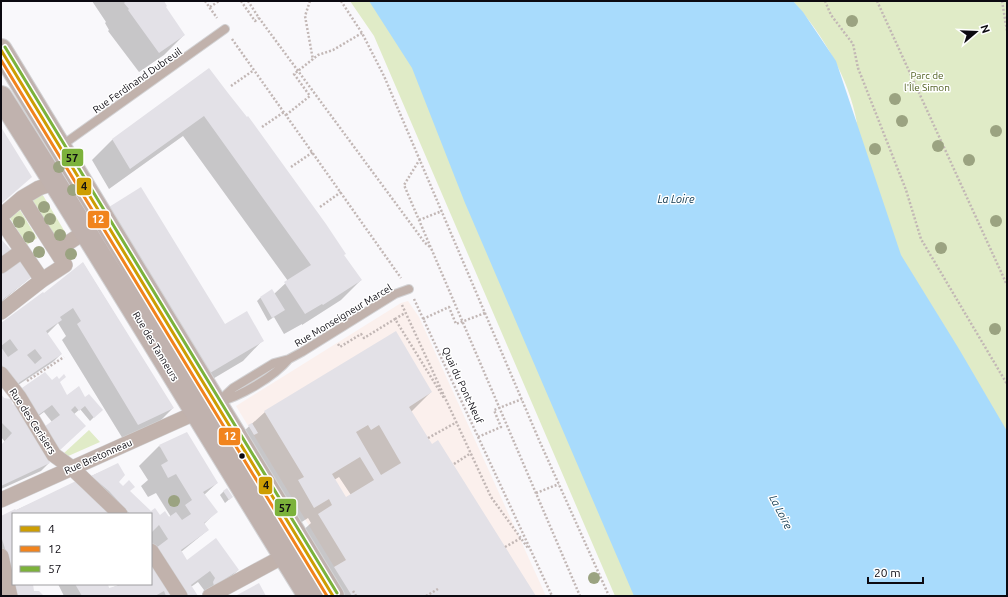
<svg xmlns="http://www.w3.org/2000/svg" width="1008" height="597" font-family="Ubuntu,sans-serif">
<rect width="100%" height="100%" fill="#f9f8fb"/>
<path fill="#fbf0ed" d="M408,301L419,317L546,596H352L236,406L401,303Z"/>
<path fill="#e0ebc7" d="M350,1H791L857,123C849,78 823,35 793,1H1007V596H615L374,36Z
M41,192L68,237L58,243L31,200Z
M20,210L37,238L27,245L10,218Z
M89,430L100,442L66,457L63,454Z"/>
<path fill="#a8dbfc" d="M369,1H793L803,12L836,61L901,255L959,349L1007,431V596H634L465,203L412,68Z"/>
<path fill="#0003" fill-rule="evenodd" d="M92,1H163L164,7L184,35L164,55L139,72L108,31L109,30L105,23L106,22Z
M209,69L361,280L341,300L302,325V324L284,334L274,317L268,321L257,301L260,298L274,294L288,281L183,136L109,189L92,160L112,140Z
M110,208L225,326L263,340L243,361L189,393L89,228Z
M83,263L173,408L158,423L123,439L62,340L66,336L58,323L47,334L61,354L53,362L9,391L1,382V324L44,295Z
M1,273L32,276L1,302Z
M51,381L59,382L66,396L84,397L101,410L90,421L80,409L73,415L52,422L44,412L29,423L49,463L41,471L1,489V446L5,442L1,437V396L13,406Z
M431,392L411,412L432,446L535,596H320L298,535L311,523L308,518L294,527L245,430L265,412ZM339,477L351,495L345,498L334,480Z
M159,446L217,483L204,495L216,512L204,524L208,530L181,552L187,562L238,570L226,582L204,596L202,594L204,590L198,582L191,587L197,596H64L58,584H107L109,589L121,584H151L156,549L151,541V514H13V584H32L33,592L42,596H1V517L118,464L117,482L150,512L160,516L171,517L156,493L148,497L141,486L148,480L139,466Z
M224,491L232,497L225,503L220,495Z"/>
<path fill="#e3e1e7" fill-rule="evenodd" d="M126,1H164L167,6L166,7L185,35L159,53L128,10L129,9L124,3Z
M209,68L228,93L247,117L248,116L326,224L346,254L344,255L362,280L323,305L322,304L305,314L284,282L311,265L204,116L130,169L112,139Z
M1,127L32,177L1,204Z
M141,187L225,324L247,311L264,341L210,373L109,207Z
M1,239L11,250L1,257Z
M21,259L33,276L1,301V272Z
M83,262L174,408L138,425L77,324L81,321L73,308L60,317L62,320L46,331L62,354L17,384L1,364V347L8,357L18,350L10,339L1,346V323L43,292L44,293ZM35,349L42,358L35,364L27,355Z
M272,289L285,310L272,318L260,297Z
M396,331L432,392L409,407L432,444L438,440L536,596H352L334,567L346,560L318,514L332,505L329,499L314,508L298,480L304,477L264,411ZM368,425L371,430L379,425L401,463L381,475L356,432ZM360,457L374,480L346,497L332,474Z
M45,372L52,380L57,376L59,379L64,374L66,377L60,382L67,395L79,386L85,397L89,394L103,410L94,418L85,406L79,411L75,406L71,410L86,426L59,451L44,427L60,415L52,405L37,416L19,390Z
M1,394L4,398L11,399L13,405L15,403L50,463L1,486V445L12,433L1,422Z
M252,423L258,433L254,435L248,425Z
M187,432L218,483L203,492L218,512L204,523L209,530L181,550L187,560L216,538L239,570L214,586L213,582L215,578L210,571L191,585L198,596H186L156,548L168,539L159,525L151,533V514H130L109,491L91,476L118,463L125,475L119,482L123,486L129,480L135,487L130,491L151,511L155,508L160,515L165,511L169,517L176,512L182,520L191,514L185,505L192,500L176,474L168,478L161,465L168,461L159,445Z
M76,481L114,514H13V574L1,536V516L15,509L16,510Z
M227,488L233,497L229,500L223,491Z
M151,559L174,596H166L164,591L155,596H82L75,584H108L109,588L123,584H151Z
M259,583L266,596H238L237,595Z
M14,584H33L34,591H39L44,596H15Z"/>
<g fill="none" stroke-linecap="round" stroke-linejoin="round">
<defs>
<path id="lane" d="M61,146L225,29
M219,402C241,396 274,377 289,359
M217,403L233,388L274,363L289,359L302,352L395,294L409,289"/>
<path id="street" d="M22,198L39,188L54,183
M1,216L22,198L65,265L42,280L1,220
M56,251L86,231
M1,266L22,251
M1,312L42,280
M1,374L19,397L54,455L72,468L120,514
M1,500L204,409
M151,551L180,596
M1,556L10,596
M210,596L284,556"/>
<path id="primary" d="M1,50L333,596
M1,97C106,262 206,430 309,596"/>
</defs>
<use href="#lane" stroke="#d3d3d5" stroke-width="10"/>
<use href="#street" stroke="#d3d3d5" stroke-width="16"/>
<use href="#primary" stroke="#d3d3d5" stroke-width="24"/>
<path stroke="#c2b7b5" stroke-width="2.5" stroke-dasharray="2 2" stroke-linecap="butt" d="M205,1L217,18
M241,1L255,21L259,18
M248,1L259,18L425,243L430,247
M310,1L305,16L313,60
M341,1L362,33L384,76L539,440L609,596
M825,1L831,15L853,44L858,68L906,190L921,239L1007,384
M877,1L1007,285
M1002,1L1007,31
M210,7L219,1
M232,39L401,278
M231,86L254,70
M286,115L310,96L294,74L318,55L333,50L362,33
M262,127L284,112
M420,159L404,185L580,596
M291,167L313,152
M320,207L341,192
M419,220L442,211
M414,299L552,596
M402,305L491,497L528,548
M395,319L405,313
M423,319L449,307L456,324L485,313
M338,344L340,347L361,334L364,338L395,319L444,398
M27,381L64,357
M478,437L501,427L494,410L522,399
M428,438L457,422
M454,464L471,453
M536,493L559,484
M505,547L521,538
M353,591L356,596
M426,596L438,589"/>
<use href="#lane" stroke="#c1b2ac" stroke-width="8"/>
<use href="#street" stroke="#c1b2ac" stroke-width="15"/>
<use href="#primary" stroke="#c0b2ae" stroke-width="22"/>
<defs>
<path id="bus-1" d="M1,50L333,596"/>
<path id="bus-2" d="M1,60L327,596"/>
<path id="bus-3" d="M5,47L337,593"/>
</defs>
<use href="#bus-1" stroke="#fff" stroke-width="6"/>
<use href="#bus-2" stroke="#fff" stroke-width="6"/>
<use href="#bus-3" stroke="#fff" stroke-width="6"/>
<use href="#bus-1" stroke="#cd9e03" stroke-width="3"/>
<use href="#bus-2" stroke="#f1841d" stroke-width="3"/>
<use href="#bus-3" stroke="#7cb23b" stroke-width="3"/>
</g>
<g fill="#9ba381">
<circle cx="852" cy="21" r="6"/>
<circle cx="895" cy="99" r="6"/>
<circle cx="902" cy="121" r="6"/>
<circle cx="996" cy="131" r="6"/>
<circle cx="938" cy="146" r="6"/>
<circle cx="875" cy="149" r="6"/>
<circle cx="969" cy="160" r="6"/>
<circle cx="59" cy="167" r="6"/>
<circle cx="73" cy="190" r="6"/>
<circle cx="44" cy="207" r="6"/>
<circle cx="50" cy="219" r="6"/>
<circle cx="996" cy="221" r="6"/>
<circle cx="19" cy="222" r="6"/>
<circle cx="60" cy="235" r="6"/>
<circle cx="29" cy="237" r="6"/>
<circle cx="941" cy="248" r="6"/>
<circle cx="39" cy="252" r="6"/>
<circle cx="71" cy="254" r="6"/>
<circle cx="995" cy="329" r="6"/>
<circle cx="174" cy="501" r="6"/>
<circle cx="594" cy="578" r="6"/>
</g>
<circle fill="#0c0a11" stroke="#fff" stroke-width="1.5" cx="242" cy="456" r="3.5"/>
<g text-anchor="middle" stroke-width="3" stroke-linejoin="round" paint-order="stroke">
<g font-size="10" fill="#4e5e1e" stroke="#fff">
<text x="927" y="79">Parc de<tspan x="927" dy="12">l'Île Simon</tspan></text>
</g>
<g font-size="10" fill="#0c0a11" stroke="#fff">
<text transform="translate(137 80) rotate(-35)" y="4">Rue Ferdinand Dubreuil</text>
<text transform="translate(343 315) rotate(-31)" y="4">Rue Monseigneur Marcel</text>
<text transform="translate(156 346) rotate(59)" y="4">Rue des Tanneurs</text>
<text transform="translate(463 385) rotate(65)" y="4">Quai du Pont-Neuf</text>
<text transform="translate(33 421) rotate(57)" y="4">Rue des Cerisiers</text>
<text transform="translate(98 456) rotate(-24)" y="4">Rue Bretonneau</text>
</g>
<g font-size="11" font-style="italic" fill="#0a344b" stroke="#fff">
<text x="676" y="203">La Loire</text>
<text transform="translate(781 512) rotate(63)" y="4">La Loire</text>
</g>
</g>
<g stroke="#fff" stroke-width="1.5">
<rect x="61" y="148" width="23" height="19" rx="4" fill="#7cb23b"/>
<rect x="76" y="177" width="16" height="19" rx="4" fill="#cd9e03"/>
<rect x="87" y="210" width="23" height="19" rx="4" fill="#f1841d"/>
<rect x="218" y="427" width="23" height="19" rx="4" fill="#f1841d"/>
<rect x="258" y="476" width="15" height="19" rx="4" fill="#cd9e03"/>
<rect x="274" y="498" width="23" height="19" rx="4" fill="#7cb23b"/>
</g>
<g font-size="11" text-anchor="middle" font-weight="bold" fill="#fff">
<text x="98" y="223">12</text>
<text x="230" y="440">12</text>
</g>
<g font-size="11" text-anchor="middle" font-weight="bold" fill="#111">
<text x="72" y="162">57</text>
<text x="84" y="190">4</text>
<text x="266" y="489">4</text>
<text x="285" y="512">57</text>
</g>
<rect width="1008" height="597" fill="none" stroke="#0c0a11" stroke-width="4"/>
<rect x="12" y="513" width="140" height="72" fill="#ffffff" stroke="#9e9da0"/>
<rect x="20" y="526" width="20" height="6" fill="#cd9e03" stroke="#9e9da0"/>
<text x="48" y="533" font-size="12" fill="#0c0a11">4</text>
<rect x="20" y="546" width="20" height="6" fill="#f1841d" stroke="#9e9da0"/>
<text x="48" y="553" font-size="12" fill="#0c0a11">12</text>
<rect x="20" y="566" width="20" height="6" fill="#7cb23b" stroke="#9e9da0"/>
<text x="48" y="573" font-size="12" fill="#0c0a11">57</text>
<g transform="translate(976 32) rotate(71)" stroke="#ffffff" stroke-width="3" paint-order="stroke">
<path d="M0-3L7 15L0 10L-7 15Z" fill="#0c0a11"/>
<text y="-6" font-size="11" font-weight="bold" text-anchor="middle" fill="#0c0a11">N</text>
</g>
<path d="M868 577v6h55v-6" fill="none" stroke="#0c0a11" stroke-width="2"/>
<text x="874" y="577" font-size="12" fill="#0c0a11" stroke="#ffffff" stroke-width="3" paint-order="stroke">20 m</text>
</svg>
